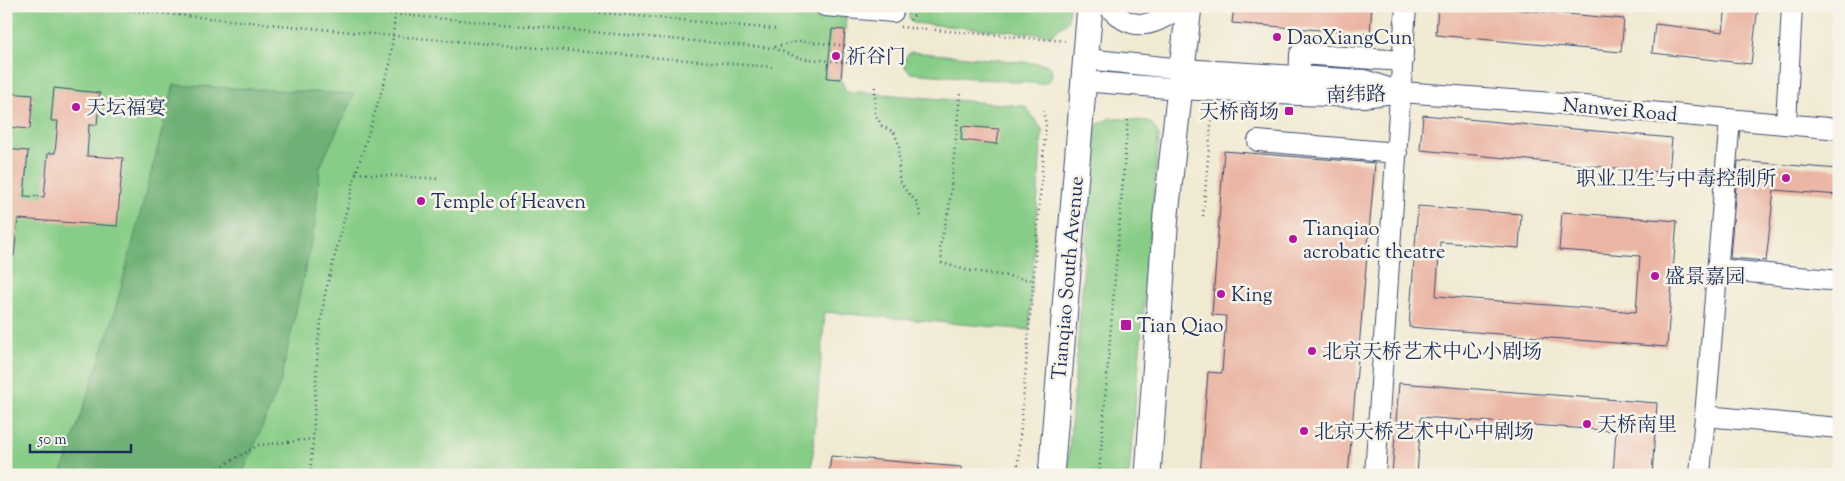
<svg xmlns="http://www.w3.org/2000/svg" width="1845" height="481" font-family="'Sorts Mill Goudy','Noto Serif SC',serif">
<rect width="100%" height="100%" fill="#f7f3e8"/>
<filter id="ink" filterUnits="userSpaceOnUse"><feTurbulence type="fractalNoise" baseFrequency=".02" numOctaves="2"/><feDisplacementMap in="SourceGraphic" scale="10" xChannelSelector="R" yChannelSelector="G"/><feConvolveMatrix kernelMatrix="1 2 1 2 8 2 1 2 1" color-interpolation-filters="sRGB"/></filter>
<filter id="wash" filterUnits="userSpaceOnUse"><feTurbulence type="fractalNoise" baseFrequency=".0096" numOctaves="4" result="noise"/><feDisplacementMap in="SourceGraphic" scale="20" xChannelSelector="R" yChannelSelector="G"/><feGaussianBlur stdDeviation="1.12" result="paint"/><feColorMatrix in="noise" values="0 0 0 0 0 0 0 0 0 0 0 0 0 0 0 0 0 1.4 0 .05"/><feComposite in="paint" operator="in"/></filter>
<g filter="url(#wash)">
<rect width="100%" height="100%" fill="#f1ead3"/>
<path fill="#88cd87" stroke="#527e72" d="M6,6H847L841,79L846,91L1025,106L1042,129L1029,330L825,312L811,475H6Z
M909,6H1069L1068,21L1051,35L913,23L909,18Z
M911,52L1045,64L1051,68L1052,75L1049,81L1042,84L911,73C902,67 902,58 911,52Z
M1110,118L1147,121L1153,125L1159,136L1129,475H1067L1095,130L1097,125Z"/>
<path fill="#6eb074" stroke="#447069" d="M174,85L354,94L320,167L315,224L280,384L242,475H61L112,322Z"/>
<g id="blocks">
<path fill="#ebb5a4" d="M1234,6H1372L1370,34L1232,23Z
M1438,6H1475L1624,19L1621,52L1436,35Z
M1726,6H1758L1751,64L1652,53L1655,24L1723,32Z
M832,29L845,30L841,79L827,78Z
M54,88L100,93L97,125H89L87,156L123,158L117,226L18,219L14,256L6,255V149L28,151L24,196L44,197L48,153H55L58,121H51Z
M6,93L33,95L30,129L6,127Z
M1423,115L1672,138L1669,173L1420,150Z
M962,126L999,129L997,144L961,140Z
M1224,151L1375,163L1348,475H1200L1208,372L1222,373L1226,316L1212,315Z
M1738,161L1839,169V195L1774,190L1766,261L1730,258Z
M1418,206L1521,214L1519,248L1440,242L1436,296L1636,312L1640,256L1559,250L1562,212L1677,221L1667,347L1409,327Z
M1399,383L1657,403L1652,475H1613L1616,431L1421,417L1417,475H1392Z
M831,456L961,467V475H829Z"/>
</g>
</g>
<g filter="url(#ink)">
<use href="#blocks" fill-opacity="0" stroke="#3b4b70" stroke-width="1"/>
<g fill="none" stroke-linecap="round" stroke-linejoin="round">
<defs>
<path id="minor" d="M825,6L893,12
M1108,6C1131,33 1154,28 1180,6
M1086,59L1182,69L1364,80L1394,90
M1083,81L1180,89L1299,95L1363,97L1401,92L1540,102L1839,129
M1299,90L1300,54L1403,61
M1786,124L1792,6
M1258,141L1397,153
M1718,269L1839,281
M1705,416L1839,428
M1375,475L1406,6
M1700,475L1730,119"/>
<path id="major" d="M1051,475L1090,6
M1148,475L1166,214L1189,6"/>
</defs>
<use href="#minor" stroke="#3b4b70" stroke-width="22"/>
<use href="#major" stroke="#3b4b70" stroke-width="27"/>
<path stroke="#3b4b70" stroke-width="2.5" stroke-dasharray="1 4" stroke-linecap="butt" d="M84,6L393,36L772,67
M300,6L773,48L799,58L843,62H848L877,55
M530,6L775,29
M910,20L923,6
M900,27L1065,41
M775,47L800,41L849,46L877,55
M875,87V114L882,126L894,132L899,145V179L907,192L916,201L921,216
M960,94L949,209L940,246L942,263L966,270L1033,280
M356,173L439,179
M1203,216L1212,113
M206,475L259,445L313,439
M310,475L313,439L318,343L325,294L356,173L390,64L395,15
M1017,475L1046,124L1043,111
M1099,475L1128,117"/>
<use href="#minor" stroke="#fff" stroke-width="20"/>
<use href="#major" stroke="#fff" stroke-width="25"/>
</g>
</g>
<g fill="#b5179e" stroke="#f7f3e8" stroke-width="2">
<circle cx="1277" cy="37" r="5"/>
<circle cx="836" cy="56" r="5"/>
<circle cx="76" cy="107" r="5"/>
<rect x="1284" y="106" width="10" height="10" rx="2.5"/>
<circle cx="1786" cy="178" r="5"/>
<circle cx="421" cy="201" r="5"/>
<circle cx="1293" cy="239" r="5"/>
<circle cx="1655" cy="276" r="5"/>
<circle cx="1221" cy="294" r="5"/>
<rect x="1120" y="319" width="12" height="12" rx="2.5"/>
<circle cx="1312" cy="351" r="5"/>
<circle cx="1587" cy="424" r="5"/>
<circle cx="1304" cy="431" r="5"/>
</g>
<g text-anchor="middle" stroke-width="5" stroke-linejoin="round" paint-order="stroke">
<g font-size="20" fill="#1b2f5e" stroke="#f7f3e8" text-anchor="start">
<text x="1287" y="44">DaoXiangCun</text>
<text x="846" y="63">祈谷门</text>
<text x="86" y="114">天坛福宴</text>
<text x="1279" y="118" text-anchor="end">天桥商场</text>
<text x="1776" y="185" text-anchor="end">职业卫生与中毒控制所</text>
<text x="431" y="208">Temple of Heaven</text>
<text x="1303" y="235">Tianqiao<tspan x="1303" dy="23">acrobatic theatre</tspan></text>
<text x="1665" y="283">盛景嘉园</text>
<text x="1231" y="301">King</text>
<text x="1137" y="332">Tian Qiao</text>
<text x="1322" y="358">北京天桥艺术中心小剧场</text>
<text x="1597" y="431">天桥南里</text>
<text x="1314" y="438">北京天桥艺术中心中剧场</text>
</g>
<g font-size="20" fill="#1b2f5e" stroke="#f7f3e8">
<text transform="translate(1356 94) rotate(-2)" y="7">南纬路</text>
<text transform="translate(1620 109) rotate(5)" y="7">Nanwei Road</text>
<text transform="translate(1067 278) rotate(-85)" y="7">Tianqiao South Avenue</text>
</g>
</g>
<rect width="1845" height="481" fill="none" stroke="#f7f3e8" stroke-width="25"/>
<path d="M30 444v8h101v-8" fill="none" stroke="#1b2f5e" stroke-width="2.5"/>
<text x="38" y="444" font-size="15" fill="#1b2f5e" stroke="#f7f3e8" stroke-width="4" paint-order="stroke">50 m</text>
</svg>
